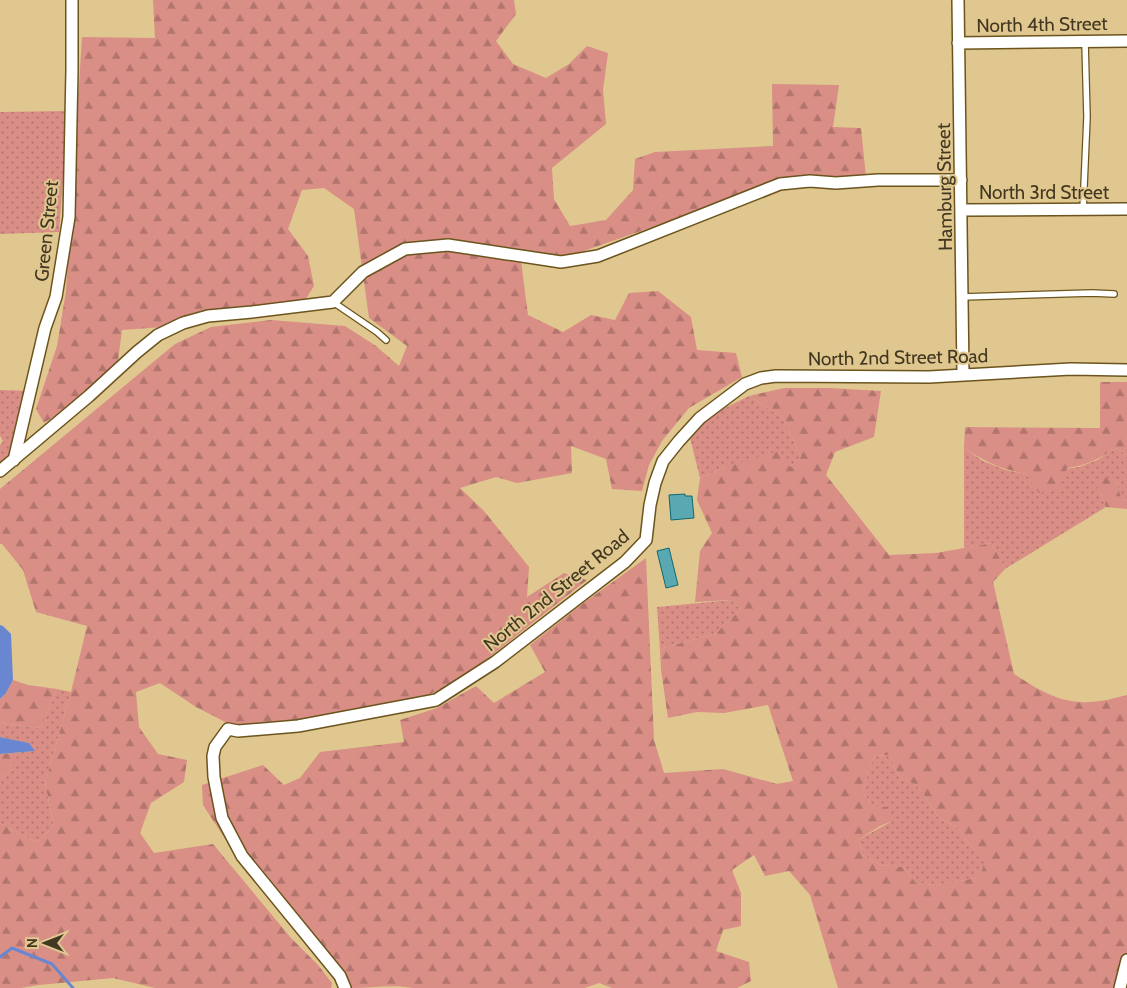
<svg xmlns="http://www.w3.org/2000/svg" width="1127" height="988" font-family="Cabin,sans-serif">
<defs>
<pattern id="grass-dots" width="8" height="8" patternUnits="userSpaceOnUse" patternTransform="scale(1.25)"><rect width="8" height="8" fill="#d98e86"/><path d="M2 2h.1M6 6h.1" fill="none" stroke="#b2756d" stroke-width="1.8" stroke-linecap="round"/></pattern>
<pattern id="forest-firs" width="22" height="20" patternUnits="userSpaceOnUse" patternTransform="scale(1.25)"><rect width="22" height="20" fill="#d98e86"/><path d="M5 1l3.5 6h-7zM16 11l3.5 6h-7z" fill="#b2756d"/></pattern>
</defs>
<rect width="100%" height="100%" fill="#e0c78f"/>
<path fill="url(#grass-dots)" d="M68,111L59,232L0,234V112Z
M0,390L32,391L16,447L0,463V445L3,441L0,436Z
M749,396L783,418L801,457L790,467H726L700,478L689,434L719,411Z
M964,448L983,461L1006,470L1026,474L1079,467L1097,460L1116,448L1127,455V500L1122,502L1116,481L1097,485L1106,507L1005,569L992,543L964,548Z
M731,600L741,609L716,633L660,649L657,607Z
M57,689L71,692L45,783L54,827L36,842L0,823V779L13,769V753L34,751L29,743L0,737V723L41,728Z
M889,755L900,778L917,785L939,818L958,828L967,842L986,860L982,870L976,878L936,885L916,883L903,867L881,865L864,856L858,840L892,821L873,807L863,792L868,772L875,756Z"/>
<path fill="url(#forest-firs)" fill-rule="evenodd" d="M153,0H514L516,14L496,41L513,64L546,78L569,64L587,46L608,53L603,90L606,124L552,168L554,199L570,226L606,220L633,190L635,159L655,152L773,146L772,84L839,85L833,127L861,128L866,177L758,190L578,253L521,261L528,315L563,332L591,315L615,320L629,293L658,291L691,317L697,350L736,353L742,377L689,408L662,441L649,465L642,491L612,489L606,459L571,446L572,473L517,483L496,477L460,488L484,511L529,567L527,597L564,573L587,580L460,680L424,697L291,726L229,724L196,707L160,683L136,692L139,727L158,754L187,760L184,782L151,803L140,833L154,853L213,844L291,938L318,965L332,983L331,988H155L113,978L39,985L21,988H0V823L36,842L54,827L45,783L71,692L87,626L36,612L23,570L2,544H0V489L175,344L211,327L271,320L345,326L376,346L399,366L407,346L369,318L354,209L324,188L302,190L288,229L308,256L314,286L302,305L164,327L122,330L118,361L100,388L44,423L36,409L57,346L66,291L82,37L155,38Z
M1100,382H1127V455L1116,448C1100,458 1086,466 1067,468L1059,490L1039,493L1026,474C1001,469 985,462 964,448L965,427L1100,428Z
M784,388H829L881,391L874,437L835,452L826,475L889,555L936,553L992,543L1005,569L993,582L1014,674C1037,689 1060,704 1089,702C1101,702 1115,698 1127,695V953L1117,988H838L810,895L789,871L765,876L754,855L732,870L741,893V926L723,930L716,951L749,962L751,981L737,988H612L599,983L585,988H413C393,984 371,988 350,988L225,839L203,805L202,785L263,765L284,785L300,778L320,752L404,742L400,720L437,708L476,686L494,703L545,672L530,645L581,605L646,558L654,740L664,773L723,769L777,784L793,781L768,705L724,713L697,712L668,718L661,670L660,649L716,633L741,609L731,600L695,602L700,551L712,533L697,500L700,478L726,467L779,451L790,467L801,457L783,418L749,396ZM889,755L900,778L917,785L939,818L958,828L967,842L985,860L982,870L976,878L936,885L916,883L903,867L881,865L864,856L858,840L880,826L892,821L887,807H873L863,792L868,772L875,756Z
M1105,477L1116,481L1122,501L1127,500V509L1106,507L1097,485Z
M13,680L28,685L57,689L41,728L0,723V699L6,693Z
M13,753V769L0,779V754Z"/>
<path fill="#6987d1" d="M0,625L3,626L11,634L13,680L6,693L0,699Z
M0,737L29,743L35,751L0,754Z"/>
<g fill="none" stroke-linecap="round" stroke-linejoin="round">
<path stroke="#6987d1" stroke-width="3" d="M0,957L12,948L52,964L73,988"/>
</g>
<path fill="#5aa8b2" stroke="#0e6972" d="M685,494V496H692L694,518L671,520L669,495Z
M669,548L678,585L666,588L657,551Z"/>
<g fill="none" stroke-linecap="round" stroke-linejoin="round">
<defs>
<path id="service" d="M1083,210L1087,117L1085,42
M962,297L1092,293L1114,294
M333,302L377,332L386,340"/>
<path id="minor" d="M958,0L963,374
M958,43L1127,41
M962,210L1127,209
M14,460L45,328L56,297L69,217L72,70V0
M0,471L89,396L137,352L158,335L183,323L208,316L252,312L333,302L363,272L405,249L448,245L561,262L598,256L780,184L810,181L836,183L878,180H961
M345,988L340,976L242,856L222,818L214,777L213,756L215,747L228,729L238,731L298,726L436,700L495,662L625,562L646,540L650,505L655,483L663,461L679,441L700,418L745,384L761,378L776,376L929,377L1071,369L1127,370
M1120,988L1127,960"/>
</defs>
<use href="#service" stroke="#6b541d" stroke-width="8"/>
<use href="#minor" stroke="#6b541d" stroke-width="14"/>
<use href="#service" stroke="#fff" stroke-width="5.5"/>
<use href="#minor" stroke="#fff" stroke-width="11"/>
</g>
<g text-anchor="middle" stroke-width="4" stroke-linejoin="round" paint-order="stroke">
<g font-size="19" fill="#423821" stroke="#e0c78f">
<text transform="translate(1042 24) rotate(-1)" y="7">North 4th Street</text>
<text transform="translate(944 187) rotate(-91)" y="7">Hamburg Street</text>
<text x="1044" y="199">North 3rd Street</text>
<text transform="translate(46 231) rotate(-84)" y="7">Green Street</text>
<text transform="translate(898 357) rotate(-1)" y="7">North 2nd Street Road</text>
<text transform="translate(556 590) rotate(-39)" y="7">North 2nd Street Road</text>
</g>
</g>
<g transform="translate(45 943) rotate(270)" stroke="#e0c78f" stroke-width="4" paint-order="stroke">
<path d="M0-4L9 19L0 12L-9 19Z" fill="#423821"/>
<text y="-8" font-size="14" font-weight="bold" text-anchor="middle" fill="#423821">N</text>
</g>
</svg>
